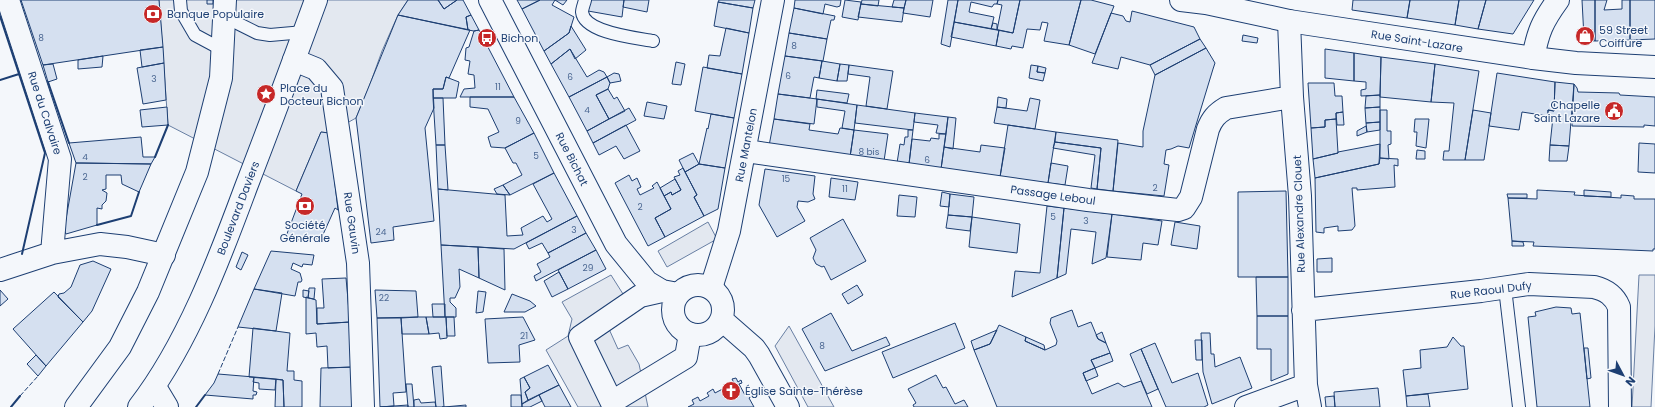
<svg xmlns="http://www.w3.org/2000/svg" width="1655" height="407" font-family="Poppins,sans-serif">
<rect width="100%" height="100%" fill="#f4f7fb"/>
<path fill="#e3e8f0" stroke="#687fa3" d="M159,0H408L398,15L382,51L369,87L356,118L329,133L321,132L296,191L168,125Z
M708,222L717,239L667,267L658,251Z
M611,275L635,313L609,329L618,349L628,345L639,364L648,407H578L546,350L568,336L572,319L562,302Z
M1639,275H1655V326L1651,407H1632Z
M789,326L834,407H808L775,346Z"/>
<path fill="#d5e0f0" stroke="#1d3f73" d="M21,0H159L163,47L43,65Z
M207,0H213V4H207Z
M408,0H438L444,9L457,0H463L471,15L466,17L468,30L398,15Z
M438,0H457L444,9Z
M517,0H540L522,9Z
M540,0H567L563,5L555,0L552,5L574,17L569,33L544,51L522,9Z
M591,0H624L622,17L588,11Z
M624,0H649L647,12L623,7Z
M719,0H755L753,8L718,2Z
M795,0H841L840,6L837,7L825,4L823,14L794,8Z
M845,0L861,2L858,20L842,17Z
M862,0H879L878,6L861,4Z
M894,0H906L904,8L892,7Z
M906,0H933L930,17L903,13Z
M948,0H958L950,47L941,44Z
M958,0H998L997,4H994L992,7L971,2L969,12L994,17L991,29L954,22Z
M998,0H1020L1013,33L997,30L1002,5L997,4Z
M1020,0H1081L1069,45L1044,41L1048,23L1042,22L1040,30L1027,29L1023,48L1012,46L1011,49L996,46L999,30L1013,33Z
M1081,0H1091L1114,6L1095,54L1069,45Z
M1353,0H1410L1407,18L1352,10Z
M1410,0H1459L1455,25L1407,18Z
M1459,0H1486L1478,29L1455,25Z
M1486,0H1534L1513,34L1478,29Z
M1582,0H1595V41L1585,40L1584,38Z
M1595,0H1607L1604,10L1622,9V0H1630V40L1595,41Z
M1630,0H1655V39L1630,40Z
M718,2L753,8L749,33L714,26Z
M861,4L904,8L902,22L858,17Z
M794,8L835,16L834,20H831L827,39L789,33Z
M1132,11L1194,27L1200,39L1150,65L1121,57L1118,69L1092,63L1111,13L1123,16L1126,21L1130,22Z
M398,15L470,30L449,78L446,77L443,89H433L434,108L425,128L434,221L393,227L394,240L371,243L356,118Z
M471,15L479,30L474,31L468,30L466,17Z
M954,22L999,30L996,46L951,37Z
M993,23L997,24V30L991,29Z
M571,26L586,50L575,59L570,49L551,64L544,51L569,33Z
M726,28L749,33L742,74L707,68L709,55L720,56Z
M479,30L514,97H460L464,89L475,88L474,75L468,74L470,61L465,60L466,48L469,47L474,31Z
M486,30L493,43L488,46L481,33Z
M789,33L827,39L823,61L785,56Z
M1243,35L1258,38L1257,43L1242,41Z
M1200,39L1206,48L1155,75L1150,65Z
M163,47L164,63L142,67L140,50Z
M1206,48L1215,63L1213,69L1189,148L1178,146L1171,149L1166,150L1164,164L1169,165L1164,196L1113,191L1118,143L1143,147V131L1155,75Z
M570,49L587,77L599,70L604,72L607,77L569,97L551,64Z
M1325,49L1354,53V81L1325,78Z
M1354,53L1381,57L1380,95L1361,96V90L1366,89V82L1354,81Z
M103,56L102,67L78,69V60Z
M785,56L822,61L819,78L814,77L810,98L778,94Z
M1381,57L1435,64L1431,102L1380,97Z
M822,61L840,64L837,81L819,78Z
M676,62L685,64L681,85L672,84Z
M164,63L166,100L143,104L137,68Z
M53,64L57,79L48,82L43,65Z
M840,64L849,65L847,81H837Z
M1435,64L1479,71L1465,160H1443L1444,151H1449L1454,103L1431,102Z
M849,65L893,71L887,109L866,106L870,77L848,74Z
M1031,65L1038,66L1037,72L1045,73L1043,81L1029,78Z
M1038,66L1046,68L1045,73L1037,72Z
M703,67L742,74L734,118L695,111Z
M614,73L619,74L621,81L610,83L607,77Z
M1497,73L1555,82L1554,111L1548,110V116L1522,112L1519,130L1489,126Z
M446,77L459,82L456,98H433V89H443Z
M607,77L610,83L608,89L596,95L609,119L587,131L569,97Z
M1555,82L1574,84L1569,146L1550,145L1553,117L1548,116V110L1554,111Z
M1308,83H1334L1335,96H1342L1343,112L1336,113V119L1325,120V127L1311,128Z
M1574,84L1577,88L1578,92L1619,93L1620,95L1655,97V126L1644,125V127L1572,126Z
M608,89L614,99L617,97L625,111L609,119L596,95Z
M817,90L849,94L847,103L816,99Z
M778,94L817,99L814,124L774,119Z
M1380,95V107L1365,108L1366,96Z
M470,97H514L534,133L505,148L491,147L488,137L499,132L488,109L470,107Z
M998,97L1007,99L1006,108L997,107Z
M433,98H443L445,145H436Z
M1030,98L1040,100L1035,129L994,123L997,107L1027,111Z
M817,99L857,105L854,130L842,128L845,111L817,107Z
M647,102L667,106L664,119L644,116Z
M857,105L915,113L913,130L855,123Z
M167,107L168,125L142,127L140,110Z
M1380,107V122L1366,123L1365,108Z
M629,108L636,120L593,143L587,131Z
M1380,110H1387V131H1391V144L1388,145L1389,159L1380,158Z
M1473,110L1491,113L1484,160H1465Z
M1343,112L1344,125H1337L1336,113Z
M915,113L948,117L946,134L936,133L938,125L914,122Z
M711,114L734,118L725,168L699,164L707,128L708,129Z
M948,117L956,118L953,149L944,147Z
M774,119L810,124L809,130L838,134L840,128L854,130L850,157L769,146Z
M1336,119L1338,153L1313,159L1311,128L1325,127V120Z
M1415,119H1429L1426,148L1416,146L1417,132H1414Z
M1380,122V130L1367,132L1366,123Z
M626,125L640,151L624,159L616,146L599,155L593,143Z
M1008,125L1056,132L1048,183L1000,177Z
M1366,126L1367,132L1357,136V131Z
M854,130L888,134L884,161L850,157Z
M908,130H913L909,164L897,163L900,144L904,145L905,137H908Z
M321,132L329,133L338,210L335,208L321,239L304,238L303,240L285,239L302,194L296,191Z
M1056,132L1118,140L1113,191L1097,189L1101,148L1055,142Z
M534,133L554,173L510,195L503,185L522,175L516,163H513L505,148Z
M939,134H946L941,169L909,164L912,139L930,141L931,138L939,139Z
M141,137L143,157H155L151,164L76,163L69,143Z
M1055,142L1101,148L1097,189L1091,188L1095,155L1053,148Z
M1639,143L1655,144V173L1638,172Z
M1380,144L1379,164L1315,178L1313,159L1338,153V152Z
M436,145H445L448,190L438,189Z
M981,145L1005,148L1000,177L941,169L944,147L980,152Z
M1550,145L1569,146L1567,161H1549Z
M1417,150L1425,151V159H1416Z
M693,153L699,164L685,172L679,160Z
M1380,158L1398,159V166L1394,165L1395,187L1357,190V188H1352L1355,226L1352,230L1338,231V226L1324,228V233L1316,232L1315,178L1379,164Z
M76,163H83L151,164L139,192L122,184L121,175H106V189L102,190L107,193L106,201L102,205V209L97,208V225L66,234L64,230Z
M1051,163L1068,166L1065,185L1048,183Z
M699,164L725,168L718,209L704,216L694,197L697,195L685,172Z
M683,168L697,195L694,197L704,216L665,237L655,218L671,209L664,196L671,192L672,195L681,190L674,177L680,175L678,171Z
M765,169L815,176L813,194L815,199L808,202L798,201L797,207L805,221L777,237L759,205Z
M554,173L577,216L514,249L441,245L438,189L505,195L507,236L523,235L521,228L543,216L547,222L552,219L533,184Z
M629,175L632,181L637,178L641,187L637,189L640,195L654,188L652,186L657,182L671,209L655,218L665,237L648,246L615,183Z
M831,178L858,182L855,200L829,197Z
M675,179L681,190L672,195L671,192L664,196L660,188Z
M503,185L510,195L497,194L494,189Z
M1537,190L1575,192L1574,195L1621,198V195L1634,196V199H1655V249H1653V251L1533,246L1534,242L1512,241L1508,198L1537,199Z
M1584,190L1611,192V197L1584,196Z
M1286,191L1288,277H1238V192Z
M942,192L950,194L949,207L940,206Z
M950,194L974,197L972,217L948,215Z
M1507,194H1527V198H1508Z
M899,195L917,197L915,217L897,216Z
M1047,206L1064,208L1057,278L1012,297L1015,271L1040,273Z
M1064,208L1112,214L1106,258L1092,264L1096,232L1071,229L1066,274L1057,278Z
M1112,214L1162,221L1158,245L1143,243L1141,260L1107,257Z
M948,215L972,217L970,231L946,228Z
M577,216L586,233L548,253L542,243L529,249L526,243Z
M972,217L1020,224L1017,253L969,247Z
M843,219L866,261L831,280L824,266L822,267L816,264L813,258L816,250L810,238Z
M1175,222L1200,226L1197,249L1171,245Z
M586,233L596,250L536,281L534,276L541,272L537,264L550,257L548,253Z
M1512,241L1523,242L1524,246H1512Z
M441,245L478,247L479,278L459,269L460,287L455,298H450V302L456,308V317H445Z
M478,247L504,249L505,290L479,278Z
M596,250L606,269L568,289L558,270Z
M271,251L314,255L312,265L303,264L302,267L293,263L291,269L300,273L302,280L301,282H298L295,296L254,289Z
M242,252L248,255L241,270L236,267Z
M1332,258V272H1317V259Z
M93,261L111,269L92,311L83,322L58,297L59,294L64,293L71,287L80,265Z
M559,272L568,289L552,297L544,281Z
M1256,277H1288V316H1257Z
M346,278L350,322L317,324V308H324L322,279Z
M857,285L863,295L848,304L842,294Z
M309,288H315L314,299L308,298Z
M254,289L282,293L276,331L238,327Z
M0,290L8,299L0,306Z
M303,290L309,291L308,298L303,297Z
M375,290L416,291L418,317L377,318Z
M478,291L486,292L483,312L476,313Z
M54,292L83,322L46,366L13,329Z
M512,294L530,301L536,306L525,312H504Z
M306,297L316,300L317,324L350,322L353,367L328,368L327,346L317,347L316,333L306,334Z
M432,304H445V317H433Z
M1556,307L1571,308L1572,314L1580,313L1590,407H1537L1528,317L1536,316L1535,312Z
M1072,310L1078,327L1091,322L1098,339L1106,343L1110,353L1091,360L1095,368L1083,373L1092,394L1118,383L1124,387L1141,381L1152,407H997L974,350L990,344L999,325L1026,337L1025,341L1045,350L1056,345L1057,341L1050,323L1051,318Z
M831,313L852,351L886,337L890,345L825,371L802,329Z
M1257,316H1288V374L1271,381V349H1257Z
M418,317H426L429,334H402L401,318Z
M426,317H446L447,338L440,339L439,333L429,334Z
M446,317H454L455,336H447Z
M523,317L535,340L519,345L520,362L488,363L485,319Z
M377,318H401L406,392L393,393L394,406L380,407Z
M955,323L965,348L893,378L882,352Z
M253,328L290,333L287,371H294V380L302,381V407H284L283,380L249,377Z
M997,330L990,344L974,350L971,341Z
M1102,332L1106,343L1098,339L1096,335Z
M1201,333H1210L1211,354H1214L1215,367L1240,357L1252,388L1212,404L1203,372Z
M1026,337L1044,345L1045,350L1025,341Z
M1453,337L1461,346H1464L1468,389L1406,396L1403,370L1421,368L1420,350L1447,347Z
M1195,340H1202V360H1196Z
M1155,343L1172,383L1198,373L1208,405L1204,407H1166L1141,349Z
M1584,348H1588L1591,378L1587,379Z
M1141,349L1158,389L1147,394L1130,354Z
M1110,353L1113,361L1095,368L1091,360Z
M36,355L46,366L38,376L27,364Z
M548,365L559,385L528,400L525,392L530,388L524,377Z
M441,366L444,407H436L432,367Z
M353,367V407H320L321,368Z
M1095,368L1098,376L1086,381L1083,373Z
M218,374L254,377L253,391L257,392L256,395H253V399L205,395L214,383Z
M936,375L943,388L946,387L955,404L964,400L968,407H914L913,405L916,403L908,389Z
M254,377L276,379L275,390L259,389V383L253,382Z
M524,377L530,388L525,392L528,400L522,404L520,379Z
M736,378L738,382L741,380L742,383L739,384L745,395L750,393L752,396L749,398L754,407H688L694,404L692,400L698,397L700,401L709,396L707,393L713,389L715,393L734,383L732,379Z
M276,379L283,380L284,407H275Z
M406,384H412L414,407H408Z
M559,385L571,407H545L539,395Z
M1378,388L1380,407H1335L1334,392Z
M1428,394L1430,407H1407L1406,396Z
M511,395H521L522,407H511Z
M539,395L542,401L530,407H522V404Z
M1334,396L1335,407H1326L1325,397Z
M419,399L421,403L435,402L436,407H414V400Z
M408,405V407H380Z
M466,405V407H442H444Z"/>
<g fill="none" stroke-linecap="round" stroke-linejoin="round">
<defs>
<path id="service" d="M180,0L181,11L195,35L223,50
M585,0C584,4 582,9 582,12C584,33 637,38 653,41
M225,17L257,33L270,35L304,32
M1505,288L1519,407"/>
<path id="minor" d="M8,0L60,159L52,253
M1289,21L1292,97L1300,196L1306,385L1310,407
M1533,58C1538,32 1542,22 1558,0
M294,60L316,69L332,88L358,263L363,407
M746,151L1088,200L1178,210L1184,208L1191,197L1208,129C1212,119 1216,114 1226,108L1292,97
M0,270L52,253L100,244L127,247L164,255
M711,288L729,231L773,0
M1303,310L1481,291L1529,284L1594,287C1606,290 1614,295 1619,307L1620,407
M155,387L167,407
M612,402L686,357L690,334
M614,407L580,337L640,296L662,291
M1246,407L1306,385"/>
<path id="secondary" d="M490,0L616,244L647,282L662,291L678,294
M1181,0L1206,3L1289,21L1533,58L1576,63L1655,67
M673 310a25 25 0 1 1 50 0a25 25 0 1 1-50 0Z
M722,320L754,348L759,355L788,407
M76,407L120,347L148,292L197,172L221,78L225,0
M139,407C187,345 219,260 246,187C270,125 293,63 316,0"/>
</defs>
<use href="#service" stroke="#1d3f73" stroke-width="14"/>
<use href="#minor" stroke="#1d3f73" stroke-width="24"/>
<use href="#secondary" stroke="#1d3f73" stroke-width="24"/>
<use href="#service" stroke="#f4f7fb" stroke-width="12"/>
<use href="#minor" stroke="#f4f7fb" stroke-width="22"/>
<use href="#secondary" stroke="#f4f7fb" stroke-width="22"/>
<path stroke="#1d3f73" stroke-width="1" stroke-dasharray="5 2" stroke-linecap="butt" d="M218,374L238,327
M20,396L38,376"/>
<path stroke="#1d3f73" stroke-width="2" d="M0,16L45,153L22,254
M0,80L19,74
M48,82L69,143
M155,157L168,125
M97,225L131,216L139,192
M11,407L20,396
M196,407L205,395"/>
</g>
<defs>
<symbol id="bank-disc" viewBox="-11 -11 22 22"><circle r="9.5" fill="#c62828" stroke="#f4f7fb"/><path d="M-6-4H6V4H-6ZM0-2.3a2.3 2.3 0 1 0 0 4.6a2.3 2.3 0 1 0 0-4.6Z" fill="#fff"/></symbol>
<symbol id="shop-disc" viewBox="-11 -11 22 22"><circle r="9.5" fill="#c62828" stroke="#f4f7fb"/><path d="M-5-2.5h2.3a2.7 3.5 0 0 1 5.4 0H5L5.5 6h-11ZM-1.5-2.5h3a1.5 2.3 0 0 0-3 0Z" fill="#fff"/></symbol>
<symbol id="bus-disc" viewBox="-11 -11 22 22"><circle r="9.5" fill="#c62828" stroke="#f4f7fb"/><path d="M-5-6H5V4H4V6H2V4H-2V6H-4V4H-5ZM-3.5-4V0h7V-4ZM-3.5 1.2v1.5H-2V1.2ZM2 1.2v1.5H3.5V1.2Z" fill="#fff"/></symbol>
<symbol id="sight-disc" viewBox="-11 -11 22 22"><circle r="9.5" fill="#c62828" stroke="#f4f7fb"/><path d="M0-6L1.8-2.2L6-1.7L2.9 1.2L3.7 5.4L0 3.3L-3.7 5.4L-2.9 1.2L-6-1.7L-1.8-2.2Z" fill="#fff"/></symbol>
<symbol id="civic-disc" viewBox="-11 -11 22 22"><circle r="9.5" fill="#c62828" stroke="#f4f7fb"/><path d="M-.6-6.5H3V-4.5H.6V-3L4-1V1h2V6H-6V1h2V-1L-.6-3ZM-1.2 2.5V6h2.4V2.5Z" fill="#fff"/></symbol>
<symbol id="church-disc" viewBox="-11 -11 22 22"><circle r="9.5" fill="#c62828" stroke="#f4f7fb"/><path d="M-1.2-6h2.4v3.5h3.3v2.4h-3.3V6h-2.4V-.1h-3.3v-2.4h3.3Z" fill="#fff"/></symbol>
</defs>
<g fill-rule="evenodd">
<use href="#bank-disc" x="142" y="3" width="22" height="22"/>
<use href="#shop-disc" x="1574" y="25" width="22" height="22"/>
<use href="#bus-disc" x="476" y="27" width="22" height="22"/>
<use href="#sight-disc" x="255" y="83" width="22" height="22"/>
<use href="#civic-disc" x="1603" y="100" width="22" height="22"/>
<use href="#bank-disc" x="294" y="195" width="22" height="22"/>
<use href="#church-disc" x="720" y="380" width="22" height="22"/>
</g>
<g text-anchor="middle" stroke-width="3" stroke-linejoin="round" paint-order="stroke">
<g font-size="9" fill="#4b6792">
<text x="41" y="41">8</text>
<text x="794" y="49">8</text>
<text x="788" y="79">6</text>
<text x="570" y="80">6</text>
<text x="154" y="82">3</text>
<text x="498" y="90">11</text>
<text x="587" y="113">4</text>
<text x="518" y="124">9</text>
<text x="869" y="155">8 bis</text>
<text x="536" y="159">5</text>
<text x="85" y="160">4</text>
<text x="927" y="163">6</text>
<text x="85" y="180">2</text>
<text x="786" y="182">15</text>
<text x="1155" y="191">2</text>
<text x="845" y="192">11</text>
<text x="640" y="210">2</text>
<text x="1053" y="220">5</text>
<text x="1086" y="224">3</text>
<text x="574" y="233">3</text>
<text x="381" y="235">24</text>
<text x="588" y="271">29</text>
<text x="384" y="301">22</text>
<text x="524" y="339">21</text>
<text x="822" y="349">8</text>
</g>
<g font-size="11" fill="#1d3f73" stroke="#f4f7fb" text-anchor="start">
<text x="167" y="18">Banque Populaire</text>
<text x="1599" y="34">59 Street<tspan x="1599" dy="13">Coiffure</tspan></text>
<text x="501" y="42">Bichon</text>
<text x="280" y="92">Place du<tspan x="280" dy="13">Docteur Bichon</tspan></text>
<text x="1600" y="109" text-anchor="end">Chapelle<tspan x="1600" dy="13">Saint Lazare</tspan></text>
<text x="305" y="229" text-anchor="middle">Société<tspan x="305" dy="13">Générale</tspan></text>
<text x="745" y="395">Église Sainte-Thérèse</text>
</g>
<g font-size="11" fill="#1d3f73" stroke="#f4f7fb">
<text transform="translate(1417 41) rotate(9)" y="4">Rue Saint-Lazare</text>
<text transform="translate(45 113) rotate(72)" y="4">Rue du Calvaire</text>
<text transform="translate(746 145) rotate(-79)" y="4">Rue Mantelon</text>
<text transform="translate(572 159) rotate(63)" y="4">Rue Bichat</text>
<text transform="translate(1053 195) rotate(8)" y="4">Passage Leboul</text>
<text transform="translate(238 208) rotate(-69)" y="4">Boulevard Daviers</text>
<text transform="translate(1299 214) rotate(-92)" y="4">Rue Alexandre Clouet</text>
<text transform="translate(352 223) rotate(82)" y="4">Rue Gauvin</text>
<text transform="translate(1491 290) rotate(-7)" y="4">Rue Raoul Dufy</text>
</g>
</g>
<g transform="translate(1623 375) rotate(131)" stroke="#f4f7fb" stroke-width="3" paint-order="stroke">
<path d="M0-3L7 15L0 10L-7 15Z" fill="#1d3f73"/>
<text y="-6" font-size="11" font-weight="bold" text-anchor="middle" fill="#1d3f73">N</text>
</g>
</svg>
